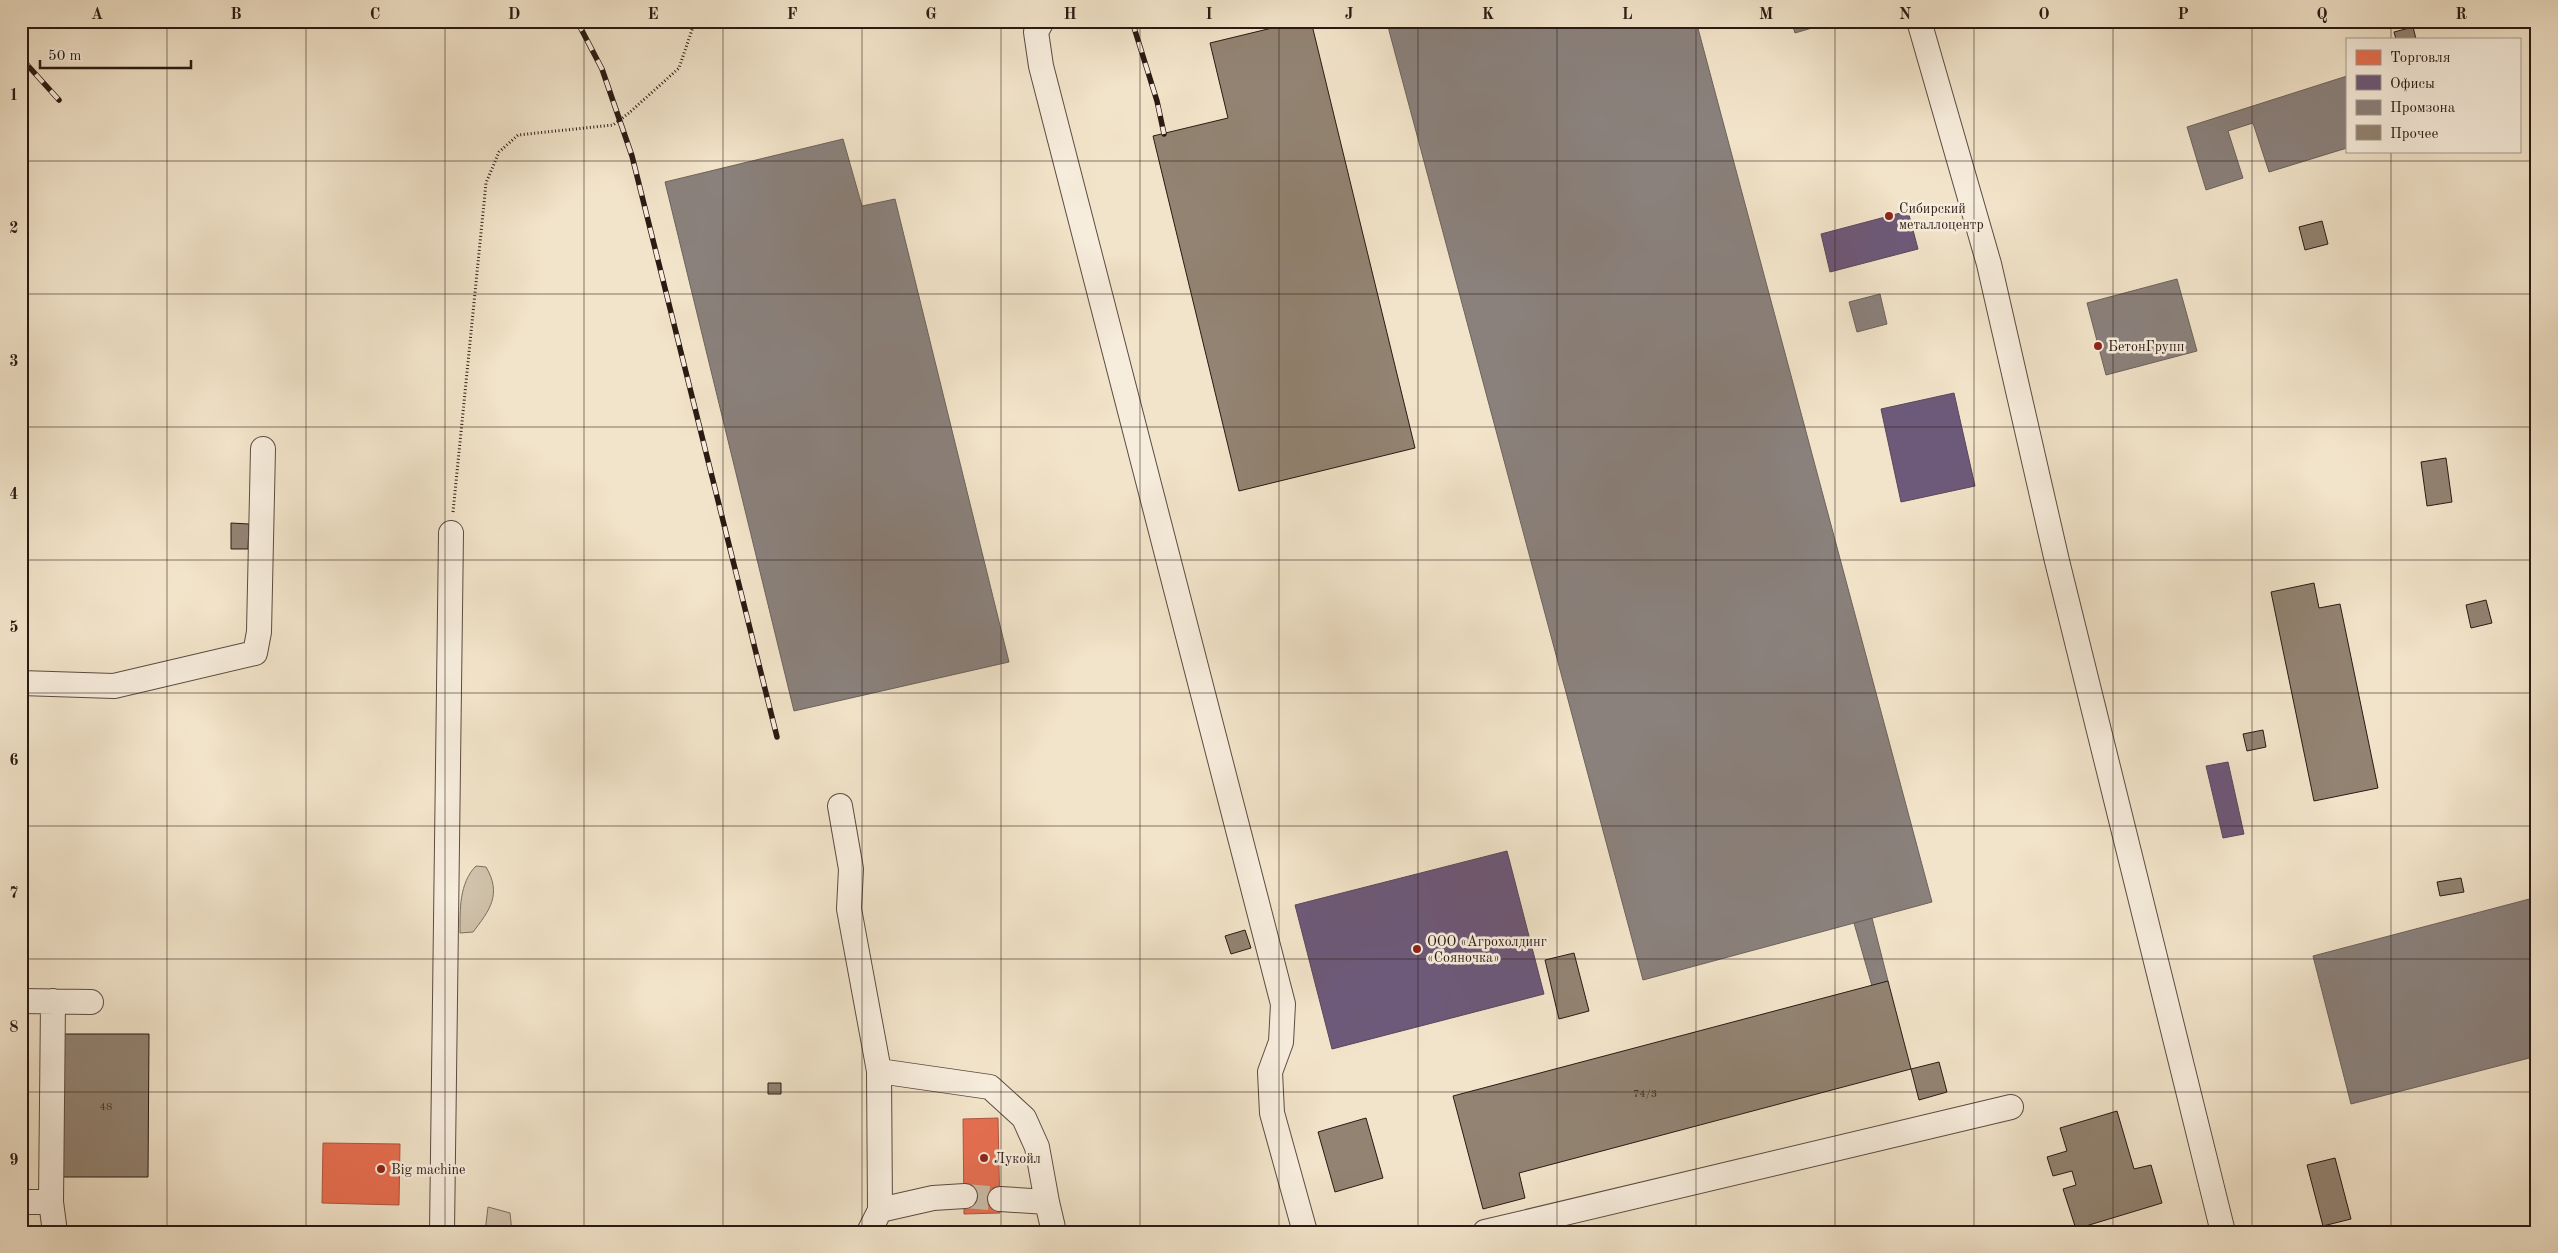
<svg xmlns="http://www.w3.org/2000/svg" width="2558" height="1253" font-family="'Old Standard TT',serif">
<rect width="100%" height="100%" fill="#f2e4ca"/>
<filter id="stains"><feTurbulence type="fractalNoise" baseFrequency=".004" numOctaves="4"/><feColorMatrix values="0 0 0 0 .2 0 0 0 0 .09 0 0 0 0 .02 0 0 0 .5 -.17"/></filter>
<radialGradient id="worn" r=".72"><stop offset=".6" stop-color="#630" stop-opacity="0"/><stop offset="1" stop-color="#630" stop-opacity=".3"/></radialGradient>
<path fill="#d0c2ab" stroke="#7d6e5f" d="M476,866L486,867C502,894 490,910 473,932L460,933C460,910 459,883 476,866Z
M488,1207L510,1213L512,1232H485Z"/>
<path fill="#e76f51" stroke="#ae563e" d="M998,1118L1000,1213L964,1214L963,1119Z
M323,1143L400,1144L399,1205L322,1203Z"/>
<path fill="#6d597a" stroke="#59465b" d="M1908,211L1918,249L1830,272L1821,234Z
M1954,393L1975,486L1901,502L1881,409Z
M2228,762L2244,834L2223,838L2206,766Z
M1507,851L1544,994L1332,1049L1295,905Z"/>
<path fill="#8a817c" stroke="#6d625c" d="M1394,21H1696L1932,902L1643,980L1387,23Z
M1791,21H1821L1822,25L1795,33Z
M2347,76V148L2269,172L2253,123L2228,131L2243,178L2206,190L2187,127Z
M843,139L862,206L895,199L1009,662L794,711L665,182Z
M2177,279L2197,351L2106,375L2087,303Z
M1880,294L1887,324L1857,332L1849,302Z
M2537,897V1056L2351,1104L2313,956Z
M1872,918L1888,981L1872,986L1854,923Z"/>
<path fill="#928372" stroke="#2a1a13" d="M1301,21H1311L1415,448L1239,491L1153,136L1228,118L1210,43Z
M2413,27L2416,39H2396L2394,32Z
M2322,221L2328,244L2305,250L2299,227Z
M2446,458L2452,502L2427,506L2421,462Z
M231,523L249,524L248,549H231Z
M2314,583L2319,608L2340,604L2378,788L2314,801L2271,592Z
M2486,600L2492,623L2471,628L2466,605Z
M2263,730L2266,747L2247,751L2243,734Z
M2461,878L2464,892L2440,896L2437,882Z
M1245,930L1251,948L1231,954L1225,936Z
M1574,953L1589,1011L1559,1019L1545,960Z
M1888,981L1911,1069L1519,1173L1525,1198L1483,1209L1453,1096Z
M63,1034H149L148,1177H63Z
M1939,1062L1947,1092L1919,1100L1911,1069Z
M768,1083H781V1094H768Z
M2117,1111L2134,1169L2151,1165L2162,1203L2076,1229L2063,1189L2076,1185L2072,1171L2053,1176L2047,1157L2067,1151L2060,1128Z
M1366,1118L1383,1178L1335,1192L1318,1132Z
M2335,1158L2351,1219L2323,1226L2307,1165Z"/>
<g fill="none" stroke-linecap="round" stroke-linejoin="round">
<path stroke="#cabca5" stroke-width="24" stroke-dasharray="24 12" stroke-linecap="butt" d="M965,1196L1000,1199"/>
<defs>
<path id="minor" d="M1042,21L1036,32L1041,66L1283,1004L1281,1042L1270,1072L1272,1113L1305,1232
M1919,21L1989,264L2057,561L2223,1232
M21,683L114,686L255,653L259,632L263,449
M840,806L851,869L849,909L879,1071L990,1087L1024,1118L1037,1147L1047,1202
M21,1001L91,1002
M53,1001L51,1202L55,1232
M1000,1199L1047,1202L1054,1232
M21,1202H51
M880,1210L933,1198L965,1196
M442,1232L451,533
M869,1232L880,1210L879,1071
M1485,1232L2011,1107"/>
</defs>
<use href="#minor" stroke="#5c4c41" stroke-width="26"/>
<path stroke="#2a1a13" stroke-width="3" stroke-dasharray="1 2.5" stroke-linecap="butt" d="M453,512L486,183L499,152L518,135L613,125L629,113L679,68L695,21"/>
<use href="#minor" stroke="#f7eddd" stroke-width="24"/>
<defs>
<path id="rail" d="M577,21L602,69L632,156L777,737
M1132,21L1157,101L1164,134
M21,58L59,100"/>
</defs>
<use href="#rail" stroke="#2a1a13" stroke-width="5.5"/>
<use href="#rail" stroke="#f7eddd" stroke-width="4" stroke-dasharray="11" stroke-linecap="butt"/>
</g>
<path fill="none" stroke="#2a1a13" stroke-width="1" stroke-opacity="0.55" d="M167,21V1232M306,21V1232M445,21V1232M584,21V1232M723,21V1232M862,21V1232M1001,21V1232M1140,21V1232M1279,21V1232M1418,21V1232M1557,21V1232M1696,21V1232M1835,21V1232M1974,21V1232M2113,21V1232M2252,21V1232M2391,21V39M2391,151V1232M21,161H2537M21,294H2537M21,427H2537M21,560H2537M21,693H2537M21,826H2537M21,959H2537M21,1092H2537"/>
<g fill="#8f2418" stroke="#f7eddd" stroke-width="2">
<circle cx="1889" cy="216" r="5"/>
<circle cx="2098" cy="346" r="5"/>
<circle cx="1417" cy="949" r="5"/>
<circle cx="984" cy="1158" r="5"/>
<circle cx="381" cy="1169" r="5"/>
</g>
<g text-anchor="middle" stroke-width="5" stroke-linejoin="round" paint-order="stroke">
<g font-size="11" fill="#44342b">
<text x="1645" y="1097">74/3</text>
<text x="106" y="1110">48</text>
</g>
<g font-size="14" fill="#2a1a13" stroke="#f7eddd" text-anchor="start">
<text x="1899" y="213">Сибирский<tspan x="1899" dy="16">металлоцентр</tspan></text>
<text x="2108" y="351">БетонГрупп</text>
<text x="1427" y="946">ООО «Агрохолдинг<tspan x="1427" dy="16">«Сояночка»</tspan></text>
<text x="994" y="1163">Лукойл</text>
<text x="391" y="1174">Big machine</text>
</g>
</g>
<rect width="2558" height="1253" fill="none" stroke="#f2e4ca" stroke-width="55"/>
<rect x="2346" y="38" width="175" height="115" fill="#f7eddd" stroke="#a5998c"/>
<rect x="2356" y="50" width="25" height="15" fill="#e76f51" stroke="#a5998c"/>
<text x="2390" y="62" font-size="15" fill="#2a1a13">Торговля</text>
<rect x="2356" y="75" width="25" height="15" fill="#6d597a" stroke="#a5998c"/>
<text x="2390" y="88" font-size="15" fill="#2a1a13">Офисы</text>
<rect x="2356" y="100" width="25" height="15" fill="#8a817c" stroke="#a5998c"/>
<text x="2390" y="112" font-size="15" fill="#2a1a13">Промзона</text>
<rect x="2356" y="125" width="25" height="15" fill="#928372" stroke="#a5998c"/>
<text x="2390" y="138" font-size="15" fill="#2a1a13">Прочее</text>
<path d="M40 60v8h151v-8" fill="none" stroke="#2a1a13" stroke-width="2.5"/>
<text x="48" y="60" font-size="15" fill="#2a1a13" stroke="#f7eddd" stroke-width="4" paint-order="stroke">50 m</text>
<rect x="28" y="28" width="2502" height="1198" fill="none" stroke="#2a1a13" stroke-width="2"/>
<g font-size="16" text-anchor="middle" font-weight="bold" fill="#2a1a13">
<text x="97" y="19">A</text>
<text x="236" y="19">B</text>
<text x="375" y="19">C</text>
<text x="514" y="19">D</text>
<text x="653" y="19">E</text>
<text x="792" y="19">F</text>
<text x="931" y="19">G</text>
<text x="1070" y="19">H</text>
<text x="1209" y="19">I</text>
<text x="1349" y="19">J</text>
<text x="1488" y="19">K</text>
<text x="1627" y="19">L</text>
<text x="1766" y="19">M</text>
<text x="1905" y="19">N</text>
<text x="2044" y="19">O</text>
<text x="2183" y="19">P</text>
<text x="2322" y="19">Q</text>
<text x="2461" y="19">R</text>
<text x="14" y="100">1</text>
<text x="14" y="233">2</text>
<text x="14" y="366">3</text>
<text x="14" y="499">4</text>
<text x="14" y="632">5</text>
<text x="14" y="765">6</text>
<text x="14" y="898">7</text>
<text x="14" y="1032">8</text>
<text x="14" y="1165">9</text>
</g>
<rect width="100%" height="100%" filter="url(#stains)"/>
<rect width="100%" height="100%" fill="url(#worn)"/>
</svg>
